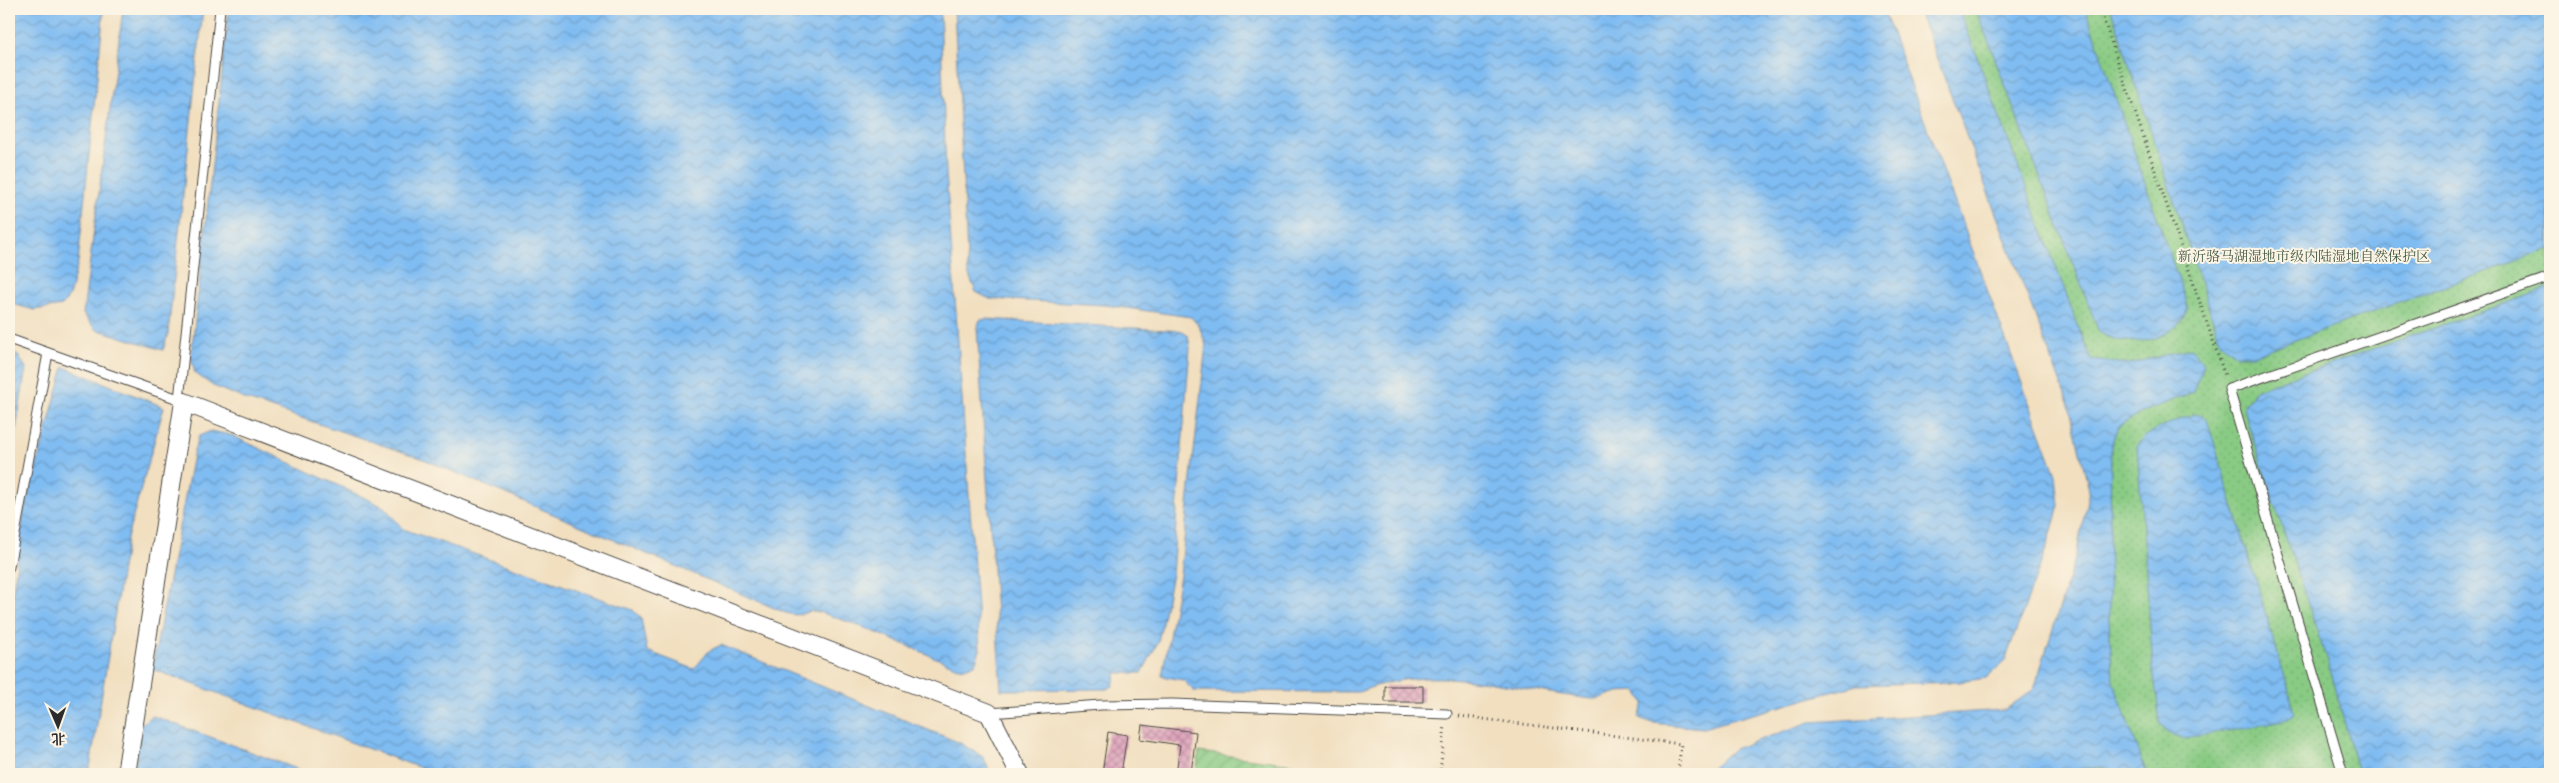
<svg xmlns="http://www.w3.org/2000/svg" width="2559" height="783" font-family="'IM FELL English','Noto Serif SC',serif">
<defs>
<pattern id="grass-dots" width="8" height="8" patternUnits="userSpaceOnUse" patternTransform="scale(1.25)"><rect width="8" height="8" fill="#89cb84"/><path d="M2 2h.1M6 6h.1" fill="none" stroke="#76ae72" stroke-width="1.8" stroke-linecap="round"/></pattern>
<pattern id="garden-furrows" width="10" height="10" patternUnits="userSpaceOnUse" patternTransform="scale(1.25)"><rect width="10" height="10" fill="#89cb84"/><path d="M-1 1l2-2M0 10L10 0M9 11l2-2" fill="none" stroke="#76ae72"/></pattern>
<pattern id="water-waves" width="16" height="10" patternUnits="userSpaceOnUse" patternTransform="scale(1.25)"><rect width="16" height="10" fill="#7fbcf2"/><path d="M0 5q4-4 8 0t8 0" fill="none" stroke="#6899c4"/></pattern>
<pattern id="building-cross-hatch" width="8" height="8" patternUnits="userSpaceOnUse" patternTransform="scale(1.25)"><rect width="8" height="8" fill="#e0a6bd"/><path d="M0 0l8 8M0 8l8-8" fill="none" stroke="#b6879a"/></pattern>
</defs>
<rect width="100%" height="100%" fill="#fcf5e5"/>
<filter id="ink" filterUnits="userSpaceOnUse"><feTurbulence type="fractalNoise" baseFrequency=".02" numOctaves="2"/><feDisplacementMap in="SourceGraphic" scale="10" xChannelSelector="R" yChannelSelector="G"/><feConvolveMatrix kernelMatrix="1 2 1 2 8 2 1 2 1" color-interpolation-filters="sRGB"/></filter>
<filter id="wash" filterUnits="userSpaceOnUse"><feTurbulence type="fractalNoise" baseFrequency=".0096" numOctaves="4" result="noise"/><feDisplacementMap in="SourceGraphic" scale="20" xChannelSelector="R" yChannelSelector="G"/><feGaussianBlur stdDeviation="1.12" result="paint"/><feColorMatrix in="noise" values="0 0 0 0 0 0 0 0 0 0 0 0 0 0 0 0 0 1.4 0 .05"/><feComposite in="paint" operator="in"/></filter>
<g filter="url(#wash)">
<rect width="100%" height="100%" fill="#f1dfc0"/>
<path fill="url(#grass-dots)" stroke="#5a7b58" d="M1938,9H2550V774H1765L2060,724L2100,460Z"/>
<path fill="url(#garden-furrows)" stroke="#5a7b58" d="M1199,752L1357,772L1356,774H1196Z"/>
<path fill="url(#water-waves)" stroke="#55748e" d="M9,9H104L78,262L69,296L62,306L34,310L9,303Z
M123,9H203L168,334L163,350L95,329L83,314Z
M229,9H940L946,172L980,650L975,664L965,668L955,666C910,647 865,626 819,612C806,608 803,619 786,613L421,458L247,400L213,386L195,373L191,357Z
M954,9H1883L2056,475L2059,506L2048,544L2005,661L1986,678L1959,682L1857,685L1703,728L1653,723L1639,718L1644,703L1637,691C1631,692 1625,691 1618,692C1610,694 1601,699 1593,699C1514,691 1436,660 1359,692L1194,691L1183,680L1162,676L1180,576L1206,345L1199,326L1191,317L1105,305L990,299L976,292L968,273Z
M1918,9H1959L2091,360L2129,364L2192,348L2204,365L2193,392L2141,413L2118,427L2111,445L2109,620L2113,681L2147,774H2111L2102,767L2036,774H1704L1734,749L1810,722L2005,710L2034,689L2077,552L2089,490L2069,405Z
M1976,9H2085L2188,307C2179,341 2126,351 2099,332Z
M2111,9H2550V249L2253,355H2235L2220,342Z
M2550,288V774H2358L2333,679L2247,421L2244,405L2255,390L2263,387Z
M986,319L1183,331L1188,336L1190,347L1172,574L1158,642L1142,673H1116L1113,686L1107,689L1001,690L977,328L980,320Z
M9,351L17,354L26,368L9,473Z
M64,367L164,407L127,538L89,774H9V621L24,510Z
M2194,414L2203,415L2207,419L2290,694L2294,714L2290,718L2279,722L2185,738L2174,736L2166,732L2160,721L2153,669L2137,446C2147,429 2176,422 2194,414Z
M211,431L231,435L384,507L403,529L633,610L641,618L647,651L694,669L709,651L721,645L960,743L983,757L991,774H437L152,669L194,450L199,436Z
M153,716L311,774H134L141,724Z"/>
<g id="blocks">
<path fill="url(#building-cross-hatch)" d="M1385,686H1423V702H1385Z
M1142,725L1196,732L1191,774H1176L1180,745L1140,739Z
M1108,732L1127,735L1121,774H1102Z"/>
</g>
</g>
<g filter="url(#ink)">
<use href="#blocks" fill-opacity="0" stroke="#494641" stroke-width="1"/>
<g fill="none" stroke-linecap="round" stroke-linejoin="round">
<defs>
<path id="service" d="M9,339L184,401
M179,400L220,9
M9,567L48,353
M989,713L1101,705L1172,704L1447,714
M2343,774L2229,389L2550,277"/>
<path id="minor" d="M126,774L184,402L989,713L1020,774"/>
</defs>
<use href="#service" stroke="#494641" stroke-width="11"/>
<use href="#minor" stroke="#494641" stroke-width="20"/>
<path stroke="#494641" stroke-width="3" stroke-dasharray="1 4" stroke-linecap="butt" d="M2100,9L2225,376
M1459,716L1681,744L1678,774
M1440,774L1445,725"/>
<use href="#service" stroke="#fff" stroke-width="9"/>
<use href="#minor" stroke="#fff" stroke-width="18"/>
</g>
</g>
<g text-anchor="middle" stroke-width="4" stroke-linejoin="round" paint-order="stroke">
<g font-size="14" fill="#475b46" stroke="#fcf5e5">
<text x="2304" y="261">新沂骆马湖湿地市级内陆湿地自然保护区</text>
</g>
</g>
<rect width="2559" height="783" fill="none" stroke="#fcf5e5" stroke-width="30"/>
<g transform="translate(58 726) rotate(178)" stroke="#fcf5e5" stroke-width="4" paint-order="stroke">
<path d="M0-4L9 19L0 12L-9 19Z" fill="#2b2b2b"/>
<text y="-8" font-size="14" font-weight="bold" text-anchor="middle" fill="#2b2b2b">北</text>
</g>
</svg>
